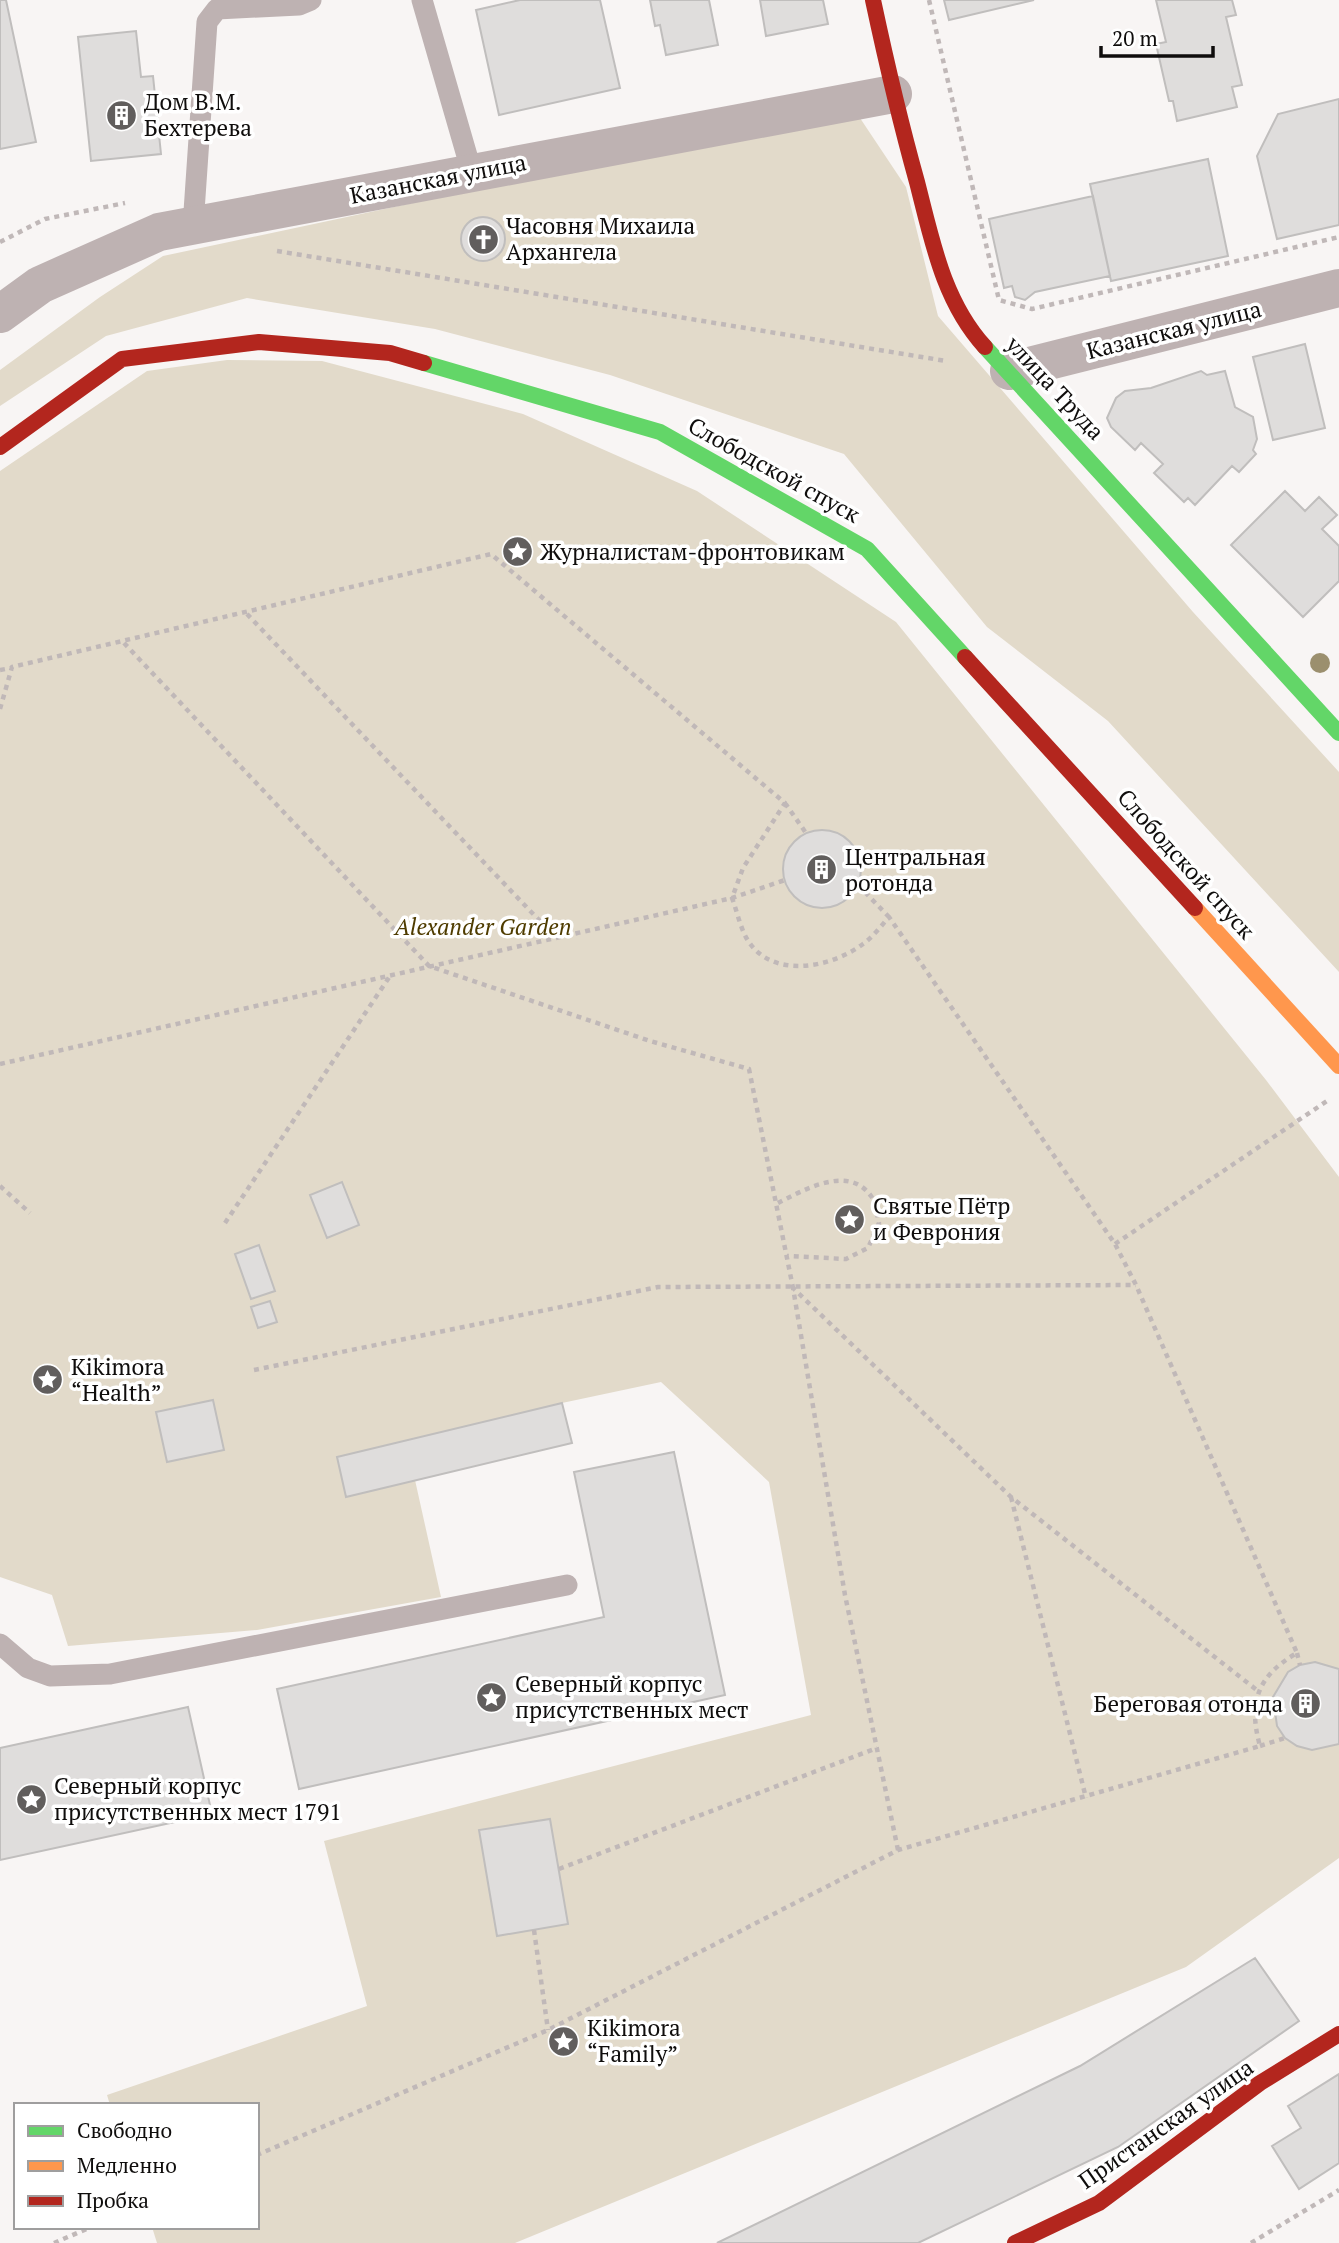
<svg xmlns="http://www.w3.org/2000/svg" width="1339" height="2243" font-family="'PT Serif',serif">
<rect width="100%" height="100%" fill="#f8f5f4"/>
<path fill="#e2daca" d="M854,109L906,187L938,316L1193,612L1339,772V972L1108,721L987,627L844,454L610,375L435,329L247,298L106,336L0,406V370L100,297L163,256Z
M227,360L322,361L523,414L697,491L896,622L1266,1080L1339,1177V1858L1186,1967L515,2243H157L152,2227H257V2105H110L107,2095L367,2006L324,1841L811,1715L769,1482L661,1382L562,1403L572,1443L415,1480L441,1597L257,1630L68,1646L52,1595L0,1577V471L147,371Z"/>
<path fill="#dfdddc" stroke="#c0bebd" stroke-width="2" d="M0,0H6L36,142L0,149Z
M520,0H600L620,88L499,115L476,10Z
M650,0H709L718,45L666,55L660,25L655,26Z
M760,0H823L828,24L766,36Z
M944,0H1034L949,20Z
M1156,0H1232L1236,15L1226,17L1242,85L1232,87L1237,107L1177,121L1173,101H1169L1156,44L1166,42Z
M136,31L141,77L153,76L161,154L91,161L78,37Z
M1339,99V225L1277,239L1257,156L1278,114Z
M1208,159L1228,256L1111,281L1090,184Z
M1093,196L1110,276L1035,292L1025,300L1015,297L1012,286L1004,288L989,219Z
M461 239a22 22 0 1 1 44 0a22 22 0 1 1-44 0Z
M1305,344L1325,428L1273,440L1253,357Z
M1201,371L1207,375L1225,371L1235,407L1253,417L1257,439L1253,450L1256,454L1239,472L1232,466L1195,505L1188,498L1184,502L1154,473L1163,464L1141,443L1135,450L1111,427L1107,418L1116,398L1125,391L1151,388Z
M1285,491L1305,511L1319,497L1337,515L1322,529L1339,546V581L1303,617L1231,545Z
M783 869a39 39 0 1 1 78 0a39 39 0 1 1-78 0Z
M342,1182L359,1225L327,1238L310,1195Z
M259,1245L275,1291L251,1299L235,1254Z
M270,1301L277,1322L258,1328L251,1307Z
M213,1400L224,1450L167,1462L156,1412Z
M562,1403L572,1443L346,1497L337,1457Z
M674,1452L725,1695L299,1789L277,1689L604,1617L574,1472Z
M1315,1662L1339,1669V1744L1312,1750L1297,1746L1285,1738L1277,1726L1273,1697L1288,1672L1300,1665Z
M188,1707L212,1814L0,1860V1748Z
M550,1819L568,1924L497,1936L479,1830Z
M1255,1958L1299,2021L1118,2147L918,2243H717L1080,2066Z
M1339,2074V2163L1299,2189L1272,2146L1301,2128L1288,2106Z"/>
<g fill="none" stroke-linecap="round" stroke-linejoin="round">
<path stroke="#c0b8b8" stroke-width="4.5" stroke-dasharray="5 5" stroke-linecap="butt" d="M929,0L999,300L1032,309L1339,237
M0,242L45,219L125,203
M277,251L946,361
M247,614L557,939
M124,643L429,966L650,1041L749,1069L793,1288
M0,670L11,668
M0,709L12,667L491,554L785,803L743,868L732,898C737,911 740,927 747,939C771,980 831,968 863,944C873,937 881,926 889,917L1115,1244L1136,1285L1297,1653C1257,1676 1248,1703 1260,1746L898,1850L548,2030L257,2155
M785,803L806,833
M858,885L889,917
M0,1064L732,898L785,880
M0,1186L30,1213
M778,1203C804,1190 848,1164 871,1196C876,1203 877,1216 879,1223L868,1248L846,1259L787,1256
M225,1223L390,976
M1115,1244L1327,1101
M254,1370L658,1287L1136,1285
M1011,1497L1086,1798
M1297,1653L1300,1665
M1260,1746L1285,1738
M898,1850L845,1595L793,1288L1011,1497L1258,1691
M559,1869L877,1748
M534,1930L548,2030
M54,2243L91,2227
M1251,2243L1339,2190"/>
<path stroke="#beb2b2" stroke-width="21" d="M422,0L472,173
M193,226L207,22L217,9L299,5L311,0
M0,1644L28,1668L50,1676L110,1674L567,1585"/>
<path stroke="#beb2b2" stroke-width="38" d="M0,314L40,285L159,232L893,94
M1009,371L1339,288"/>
<path stroke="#63d668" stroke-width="16" d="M985,347L1339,733
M424,363L660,432L867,549L965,657"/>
<path stroke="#ff974d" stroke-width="16" d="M1195,908L1339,1066"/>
<path stroke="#b3261e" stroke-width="16" d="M873,0C886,61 900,121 917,182C932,240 943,301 985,347
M0,447L122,359L259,342L390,353L424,363
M965,657L1195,908
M1015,2243L1099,2203L1260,2083L1339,2034"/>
</g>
<circle fill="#9b8f6e" cx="1320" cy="663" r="10"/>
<defs>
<symbol id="building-disc" viewBox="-11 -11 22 22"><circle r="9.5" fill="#615e5d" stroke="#fff"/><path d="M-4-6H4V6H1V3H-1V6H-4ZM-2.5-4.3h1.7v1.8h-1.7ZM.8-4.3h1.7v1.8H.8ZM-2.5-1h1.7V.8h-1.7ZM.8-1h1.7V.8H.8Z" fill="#fff"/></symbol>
<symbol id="church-disc" viewBox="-11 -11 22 22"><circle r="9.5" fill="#615e5d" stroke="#fff"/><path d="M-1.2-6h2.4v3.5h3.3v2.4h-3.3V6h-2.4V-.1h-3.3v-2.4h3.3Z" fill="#fff"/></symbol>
<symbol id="sight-disc" viewBox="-11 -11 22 22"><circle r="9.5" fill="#615e5d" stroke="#fff"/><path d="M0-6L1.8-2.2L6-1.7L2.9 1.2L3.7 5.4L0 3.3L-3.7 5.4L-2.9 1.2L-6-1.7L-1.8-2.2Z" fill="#fff"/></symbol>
</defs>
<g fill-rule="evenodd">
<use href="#building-disc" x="104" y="98" width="35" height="35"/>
<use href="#church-disc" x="466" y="222" width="35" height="35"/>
<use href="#sight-disc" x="500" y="534" width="35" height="35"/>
<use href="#building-disc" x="804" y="852" width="35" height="35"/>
<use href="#sight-disc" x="832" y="1202" width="35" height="35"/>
<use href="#sight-disc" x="30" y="1362" width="35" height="35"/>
<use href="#sight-disc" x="474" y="1680" width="35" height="35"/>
<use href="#building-disc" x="1288" y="1686" width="35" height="35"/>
<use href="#sight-disc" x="14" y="1782" width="35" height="35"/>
<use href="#sight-disc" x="546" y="2024" width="35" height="35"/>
</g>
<g text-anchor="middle" stroke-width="7" stroke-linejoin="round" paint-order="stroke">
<g font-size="23" fill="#0f0d0c" stroke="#fff" text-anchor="start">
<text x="144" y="110">Дом В.М.<tspan x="144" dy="26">Бехтерева</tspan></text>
<text x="506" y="234">Часовня Михаила<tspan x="506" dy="26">Архангела</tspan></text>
<text x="540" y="560">Журналистам-фронтовикам</text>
<text x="845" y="865">Центральная<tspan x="845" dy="26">ротонда</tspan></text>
<text x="873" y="1214">Святые Пётр<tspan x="873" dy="26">и Феврония</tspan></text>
<text x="71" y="1375">Kikimora<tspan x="71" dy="26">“Health”</tspan></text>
<text x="515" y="1692">Северный корпус<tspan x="515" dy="26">присутственных мест</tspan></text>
<text x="1283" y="1712" text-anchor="end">Береговая отонда</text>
<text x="54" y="1794">Северный корпус<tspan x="54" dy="26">присутственных мест 1791</tspan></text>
<text x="587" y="2036">Kikimora<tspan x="587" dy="26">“Family”</tspan></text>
</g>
<g font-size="23" fill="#0f0d0c" stroke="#fff">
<text transform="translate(438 179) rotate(-11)" y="8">Казанская улица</text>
<text transform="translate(1174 330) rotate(-14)" y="8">Казанская улица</text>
<text transform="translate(1055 388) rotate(47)" y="8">улица Труда</text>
<text transform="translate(774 470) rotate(29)" y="8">Слободской спуск</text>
<text transform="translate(1186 864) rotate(48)" y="8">Слободской спуск</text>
<text transform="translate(1166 2124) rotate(-35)" y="8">Пристанская улица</text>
</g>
<g font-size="23" font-style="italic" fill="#4f3c00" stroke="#fff">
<text x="483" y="935">Alexander Garden</text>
</g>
</g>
<rect x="14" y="2103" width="245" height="126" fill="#ffffff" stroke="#9f9e9e" stroke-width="2"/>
<rect x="28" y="2126" width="35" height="10" fill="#63d668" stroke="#9f9e9e" stroke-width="2"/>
<text x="77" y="2138" font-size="21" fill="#0f0d0c">Свободно</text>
<rect x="28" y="2161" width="35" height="10" fill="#ff974d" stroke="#9f9e9e" stroke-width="2"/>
<text x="77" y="2173" font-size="21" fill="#0f0d0c">Медленно</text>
<rect x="28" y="2196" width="35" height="10" fill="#b3261e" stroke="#9f9e9e" stroke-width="2"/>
<text x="77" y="2208" font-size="21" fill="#0f0d0c">Пробка</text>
<path d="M1101 46v10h112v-10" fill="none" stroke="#0f0d0c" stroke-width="3.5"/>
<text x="1112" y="46" font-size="21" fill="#0f0d0c" stroke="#ffffff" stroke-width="5" paint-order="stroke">20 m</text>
</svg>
